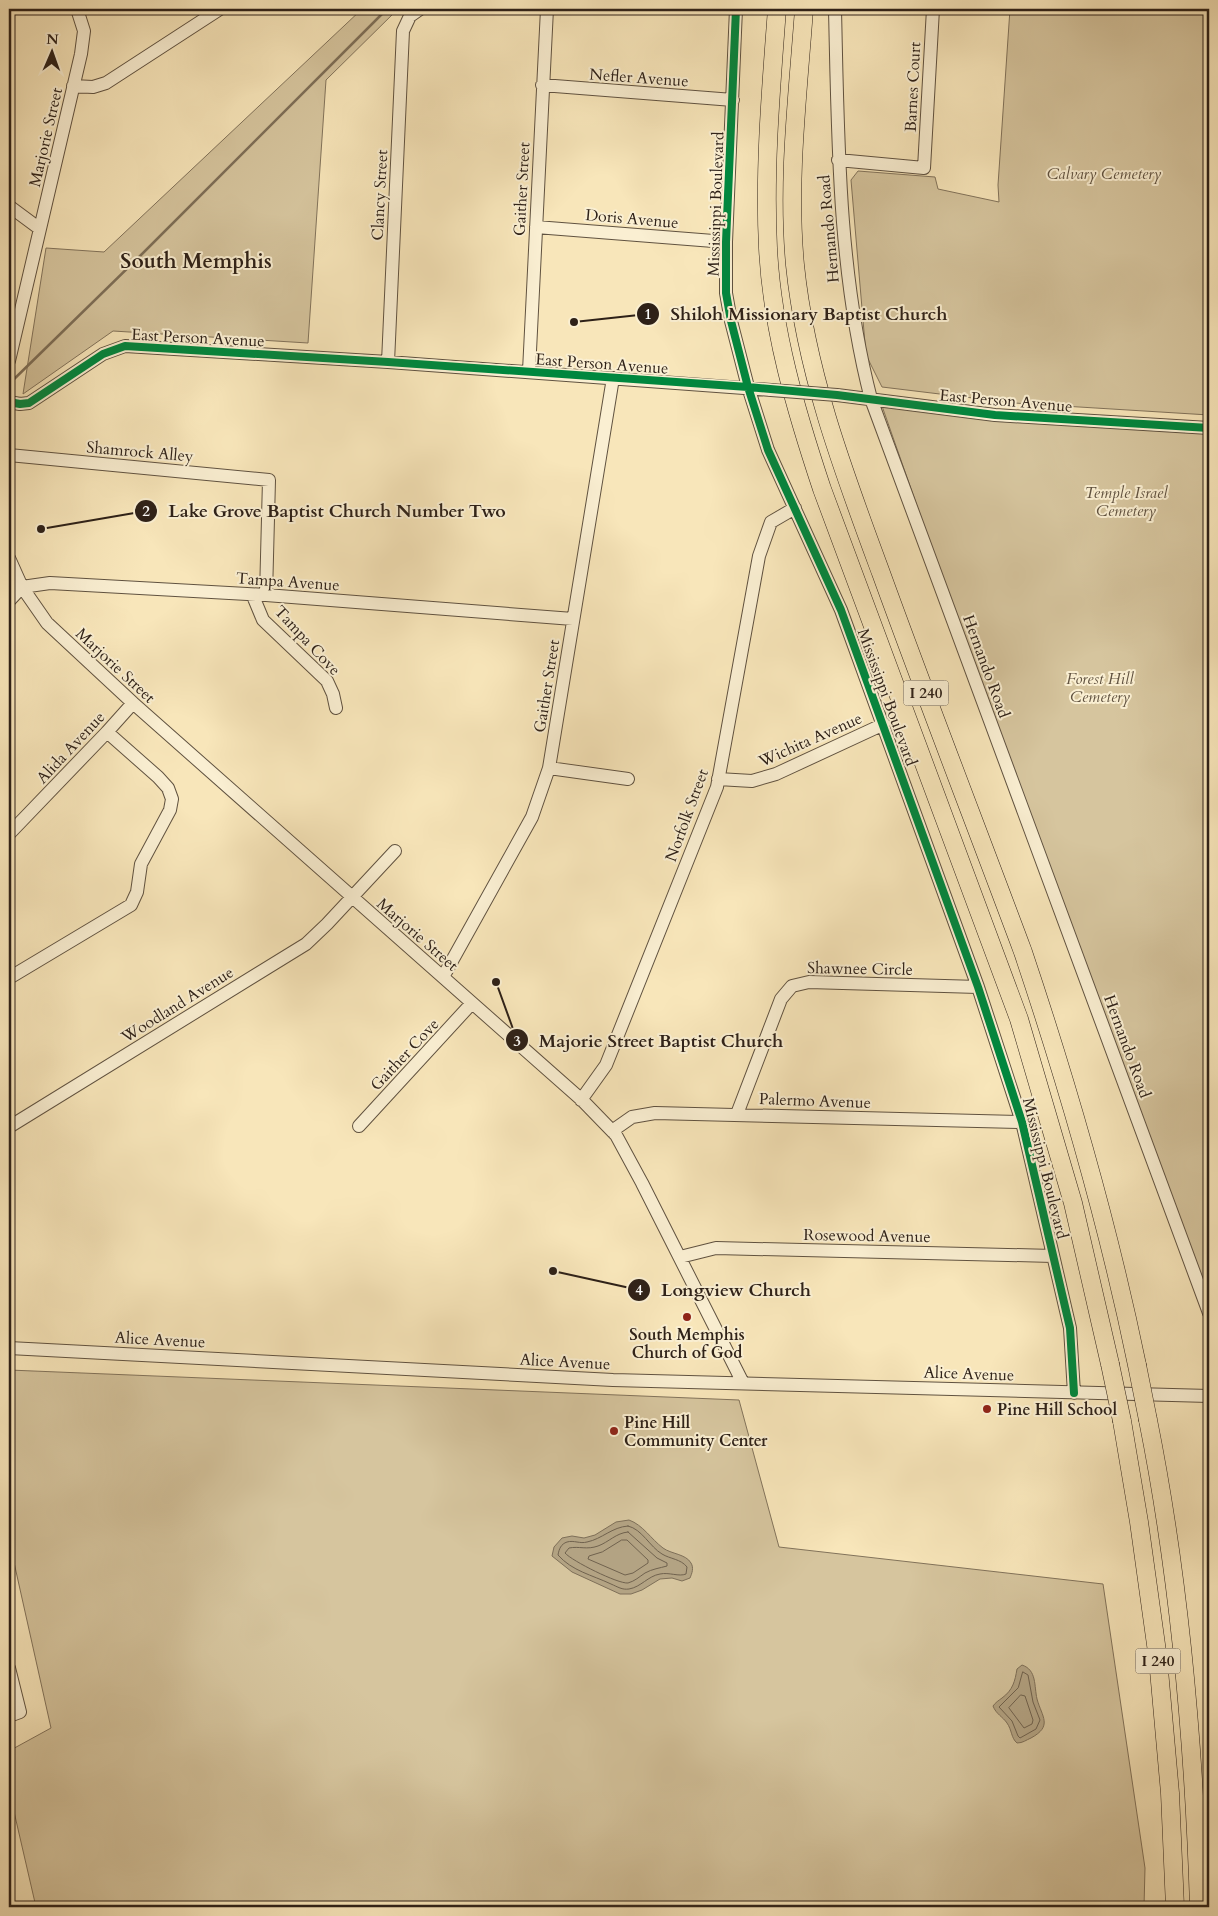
<svg xmlns="http://www.w3.org/2000/svg" width="1218" height="1916" font-family="Cardo,serif">
<rect width="100%" height="100%" fill="#f8e6ba"/>
<filter id="stains"><feTurbulence type="fractalNoise" baseFrequency=".004" numOctaves="4"/><feColorMatrix values="0 0 0 0 .2 0 0 0 0 .09 0 0 0 0 .02 0 0 0 .5 -.17"/></filter>
<radialGradient id="worn" r=".72"><stop offset=".6" stop-color="#630" stop-opacity="0"/><stop offset="1" stop-color="#630" stop-opacity=".3"/></radialGradient>
<path fill="#d6c59e" stroke="#82735b" d="M362,9H398L326,80L308,343L113,331L23,394L46,248L104,252Z
M1010,9H1209V415L1014,403L882,387L866,355L851,180L858,171L935,177L938,189L999,202L998,185Z
M882,406L1209,430V1303L938,566Z
M9,1370L739,1400L779,1547L1103,1584L1145,1868L1144,1907H36L9,1790V1751L51,1728L9,1540Z"/>
<path fill="#b3a383" stroke="#7e6f58" d="M629,1520C643,1525 651,1539 663,1548C671,1554 686,1554 691,1563C694,1568 692,1573 690,1578L682,1581L672,1578L660,1579L642,1590L631,1594H620L572,1572L552,1556L554,1547L562,1538L572,1536L584,1538L595,1535L616,1522Z
M1022,1665C1037,1670 1034,1686 1037,1699C1042,1717 1053,1726 1031,1738C1026,1740 1023,1743 1017,1743C1011,1738 1012,1730 1007,1723C1003,1717 996,1714 993,1706C996,1702 998,1701 1002,1698C1013,1690 1015,1681 1017,1669Z"/>
<g fill="none" stroke-linecap="round" stroke-linejoin="round">
<path stroke="#70624e" stroke-width="1" d="M628,1526C642,1529 650,1547 662,1554C670,1559 681,1559 687,1567L686,1574C679,1577 669,1572 660,1574C648,1576 641,1587 629,1589C622,1590 618,1587 611,1584C592,1575 572,1571 558,1555C559,1549 561,1544 567,1542C574,1540 580,1544 587,1542C602,1539 612,1527 628,1526Z
M628,1532L657,1558L667,1563V1566C660,1568 652,1569 645,1573C639,1577 635,1581 628,1583C618,1584 572,1561 565,1553L569,1548C579,1546 587,1550 598,1546C609,1542 616,1533 628,1532Z
M622,1540H627L648,1560V1563L633,1573L625,1575L588,1559L589,1556L602,1552Z
M1023,1672L1028,1675L1033,1702L1040,1720L1036,1729L1020,1738L1018,1736L1012,1721L999,1707L1018,1688Z
M1021,1695L1025,1696L1033,1720L1032,1724L1024,1728L1009,1708Z"/>
<path stroke="#7e6f58" stroke-width="2.5" d="M9,384L142,254L387,9"/>
<defs>
<path id="minor" d="M736,9L726,242V293L731,321L748,387L768,450L841,610L978,987L1022,1122L1070,1328L1074,1393
M835,9C838,139 838,272 871,399L1209,1313
M542,85L733,100
M73,86L93,87L106,83L220,9
M838,160L924,168L933,9
M9,206L40,229
M536,227L726,242
M9,361L81,54L84,31L77,9
M388,362L403,31L410,16L420,9
M529,371L547,9
M837,395L995,415L1209,428
M9,402L20,404L29,403L103,354L125,346L388,362L771,390
M9,455L269,480L266,595
M9,558L22,587L47,623L133,703L583,1101L616,1135L642,1183L743,1383
M253,596L263,620L327,681L333,694L336,708
M9,601L22,587L50,583L266,595L573,619
M549,768L628,779
M718,779L752,781L776,774L884,724
M9,834L107,732L133,703
M443,977L532,817L549,768L613,378
M9,978L131,905L137,892L141,864L170,810L172,799L168,788L158,777L107,732
M581,1100L606,1065L717,787L759,556L771,522L795,508
M737,1114L781,999L792,986L809,982L978,987
M359,1126L472,1003
M9,1127L306,944L327,924L395,851
M612,1131L632,1117L655,1113L1022,1122
M680,1257L716,1248L1053,1256
M9,1348L613,1380L1209,1396
M9,1668L20,1712L9,1716"/>
<path id="highway" d="M777,9C771,88 764,169 768,248C772,330 796,411 822,489L1019,1019L1073,1203L1110,1364
M804,9C798,94 787,180 795,265C806,373 844,473 881,573C927,700 976,826 1023,952C1069,1089 1108,1224 1137,1365
M1148,1420C1180,1580 1194,1744 1199,1907
M1122,1421L1139,1522L1158,1659L1170,1793L1175,1907"/>
</defs>
<use href="#minor" stroke="#605240" stroke-width="14"/>
<use href="#highway" stroke="#2e2118" stroke-width="19"/>
<use href="#minor" stroke="#faefd2" stroke-width="12"/>
<use href="#highway" stroke="#f8e6ba" stroke-width="18"/>
<defs>
<path id="minor-bridge" d="M771,390L837,395"/>
<path id="highway-bridge" d="M1110,1364L1122,1421
M1137,1365L1148,1420"/>
</defs>
<use href="#minor-bridge" stroke="#605240" stroke-width="14" stroke-linecap="butt"/>
<use href="#highway-bridge" stroke="#2e2118" stroke-width="19" stroke-linecap="butt"/>
<use href="#minor-bridge" stroke="#faefd2" stroke-width="12"/>
<use href="#highway-bridge" stroke="#f8e6ba" stroke-width="18"/>
<defs>
<path id="cycleway" d="M736,9L726,242V293L731,321L748,387L768,450L841,610L978,987L1022,1122L1070,1328L1074,1393
M9,402L20,404L29,403L103,354L125,346L388,362L748,387L837,395L995,415L1209,428"/>
</defs>
<use href="#cycleway" stroke="#faefd2" stroke-width="11"/>
<use href="#cycleway" stroke="#00873e" stroke-width="8"/>
</g>
<g fill="#8f2418" stroke="#faefd2" stroke-width="2">
<circle cx="687" cy="1317" r="5"/>
<circle cx="987" cy="1409" r="5"/>
<circle cx="614" cy="1431" r="5"/>
</g>
<g text-anchor="middle" stroke-width="4" stroke-linejoin="round" paint-order="stroke">
<g fill="#faefd2" stroke="#6b5f50" stroke-width="1">
<rect x="903.5" y="680.5" width="45" height="25" rx="4"/>
<rect x="1135.5" y="1648.5" width="45" height="25" rx="4"/>
</g>
<g font-size="15" font-weight="bold" fill="#2e2118">
<text x="926" y="698">I 240</text>
<text x="1158" y="1666">I 240</text>
</g>
<g font-size="16" fill="#2e2118" stroke="#faefd2">
<text transform="translate(639 77) rotate(4)" y="6">Nefler Avenue</text>
<text transform="translate(912 87) rotate(-87)" y="6">Barnes Court</text>
<text transform="translate(45 137) rotate(-77)" y="6">Marjorie Street</text>
<text transform="translate(521 189) rotate(-87)" y="6">Gaither Street</text>
<text transform="translate(379 195) rotate(-87)" y="6">Clancy Street</text>
<text transform="translate(715 204) rotate(-88)" y="6">Mississippi Boulevard</text>
<text transform="translate(632 218) rotate(5)" y="6">Doris Avenue</text>
<text transform="translate(828 229) rotate(-95)" y="6">Hernando Road</text>
<text transform="translate(198 337) rotate(3)" y="6">East Person Avenue</text>
<text transform="translate(602 363) rotate(4)" y="6">East Person Avenue</text>
<text transform="translate(1006 400) rotate(5)" y="6">East Person Avenue</text>
<text transform="translate(140 451) rotate(5)" y="6">Shamrock Alley</text>
<text transform="translate(288 581) rotate(4)" y="6">Tampa Avenue</text>
<text transform="translate(308 640) rotate(47)" y="6">Tampa Cove</text>
<text transform="translate(116 665) rotate(43)" y="6">Marjorie Street</text>
<text transform="translate(987 666) rotate(70)" y="6">Hernando Road</text>
<text transform="translate(546 686) rotate(-81)" y="6">Gaither Street</text>
<text transform="translate(888 697) rotate(70)" y="6">Mississippi Boulevard</text>
<text transform="translate(810 739) rotate(-24)" y="6">Wichita Avenue</text>
<text transform="translate(70 747) rotate(-47)" y="6">Alida Avenue</text>
<text transform="translate(686 815) rotate(-70)" y="6">Norfolk Street</text>
<text transform="translate(418 934) rotate(41)" y="6">Marjorie Street</text>
<text transform="translate(860 968) rotate(1)" y="6">Shawnee Circle</text>
<text transform="translate(177 1004) rotate(-32)" y="6">Woodland Avenue</text>
<text transform="translate(1128 1046) rotate(70)" y="6">Hernando Road</text>
<text transform="translate(404 1054) rotate(-47)" y="6">Gaither Cove</text>
<text transform="translate(815 1100) rotate(2)" y="6">Palermo Avenue</text>
<text transform="translate(1046 1168) rotate(76)" y="6">Mississippi Boulevard</text>
<text transform="translate(867 1235) rotate(1)" y="6">Rosewood Avenue</text>
<text transform="translate(160 1339) rotate(3)" y="6">Alice Avenue</text>
<text transform="translate(565 1361) rotate(3)" y="6">Alice Avenue</text>
<text transform="translate(969 1373) rotate(2)" y="6">Alice Avenue</text>
</g>
<g font-size="16" font-style="italic" fill="#605240" stroke="#faefd2">
<text x="1104" y="179">Calvary Cemetery</text>
<text x="1126" y="498">Temple Israel<tspan x="1126" dy="18">Cemetery</tspan></text>
<text x="1100" y="684">Forest Hill<tspan x="1100" dy="18">Cemetery</tspan></text>
</g>
<g font-size="16" font-weight="bold" fill="#2e2118" stroke="#faefd2" text-anchor="start">
<text x="687" y="1340" text-anchor="middle">South Memphis<tspan x="687" dy="18">Church of God</tspan></text>
<text x="997" y="1415">Pine Hill School</text>
<text x="624" y="1428">Pine Hill<tspan x="624" dy="18">Community Center</tspan></text>
</g>
<g font-size="21" font-weight="bold" fill="#2e2118" stroke="#faefd2">
<text x="196" y="268">South Memphis</text>
</g>
</g>
<path fill="none" stroke="#2e2118" stroke-width="2" d="M574 322L648 314M41 529L146 511M496 982L517 1040M553 1271L639 1290"/>
<g fill="#2e2118" stroke="#faefd2" stroke-width="2">
<circle cx="574" cy="322" r="5"/>
<circle cx="41" cy="529" r="5"/>
<circle cx="496" cy="982" r="5"/>
<circle cx="553" cy="1271" r="5"/>
<circle cx="648" cy="314" r="12"/>
<circle cx="146" cy="511" r="12"/>
<circle cx="517" cy="1040" r="12"/>
<circle cx="639" cy="1290" r="12"/>
</g>
<g font-size="15" text-anchor="middle" font-weight="bold" fill="#fff">
<text x="648" y="319">1</text>
<text x="146" y="516">2</text>
<text x="517" y="1046">3</text>
<text x="639" y="1295">4</text>
</g>
<g font-size="18" text-anchor="middle" font-weight="bold" fill="#2e2118" stroke="#faefd2" stroke-width="4" stroke-linejoin="round" paint-order="stroke">
<text x="809" y="320">Shiloh Missionary Baptist Church</text>
<text x="337" y="517">Lake Grove Baptist Church Number Two</text>
<text x="661" y="1047">Majorie Street Baptist Church</text>
<text x="736" y="1296">Longview Church</text>
</g>
<rect width="1218" height="1916" fill="none" stroke="#f8e6ba" stroke-width="30"/>
<rect x="10" y="10" width="1198" height="1896" fill="none" stroke="#2e2118" stroke-width="2.5"/>
<rect x="15" y="15" width="1188" height="1886" fill="none" stroke="#2e2118"/>
<g transform="translate(52 52) rotate(2)" stroke="#faefd2" stroke-width="4" paint-order="stroke">
<path d="M0-4L9 19L0 12L-9 19Z" fill="#2e2118"/>
<text y="-8" font-size="14" font-weight="bold" text-anchor="middle" fill="#2e2118">N</text>
</g>
<rect width="100%" height="100%" filter="url(#stains)"/>
<rect width="100%" height="100%" fill="url(#worn)"/>
</svg>
